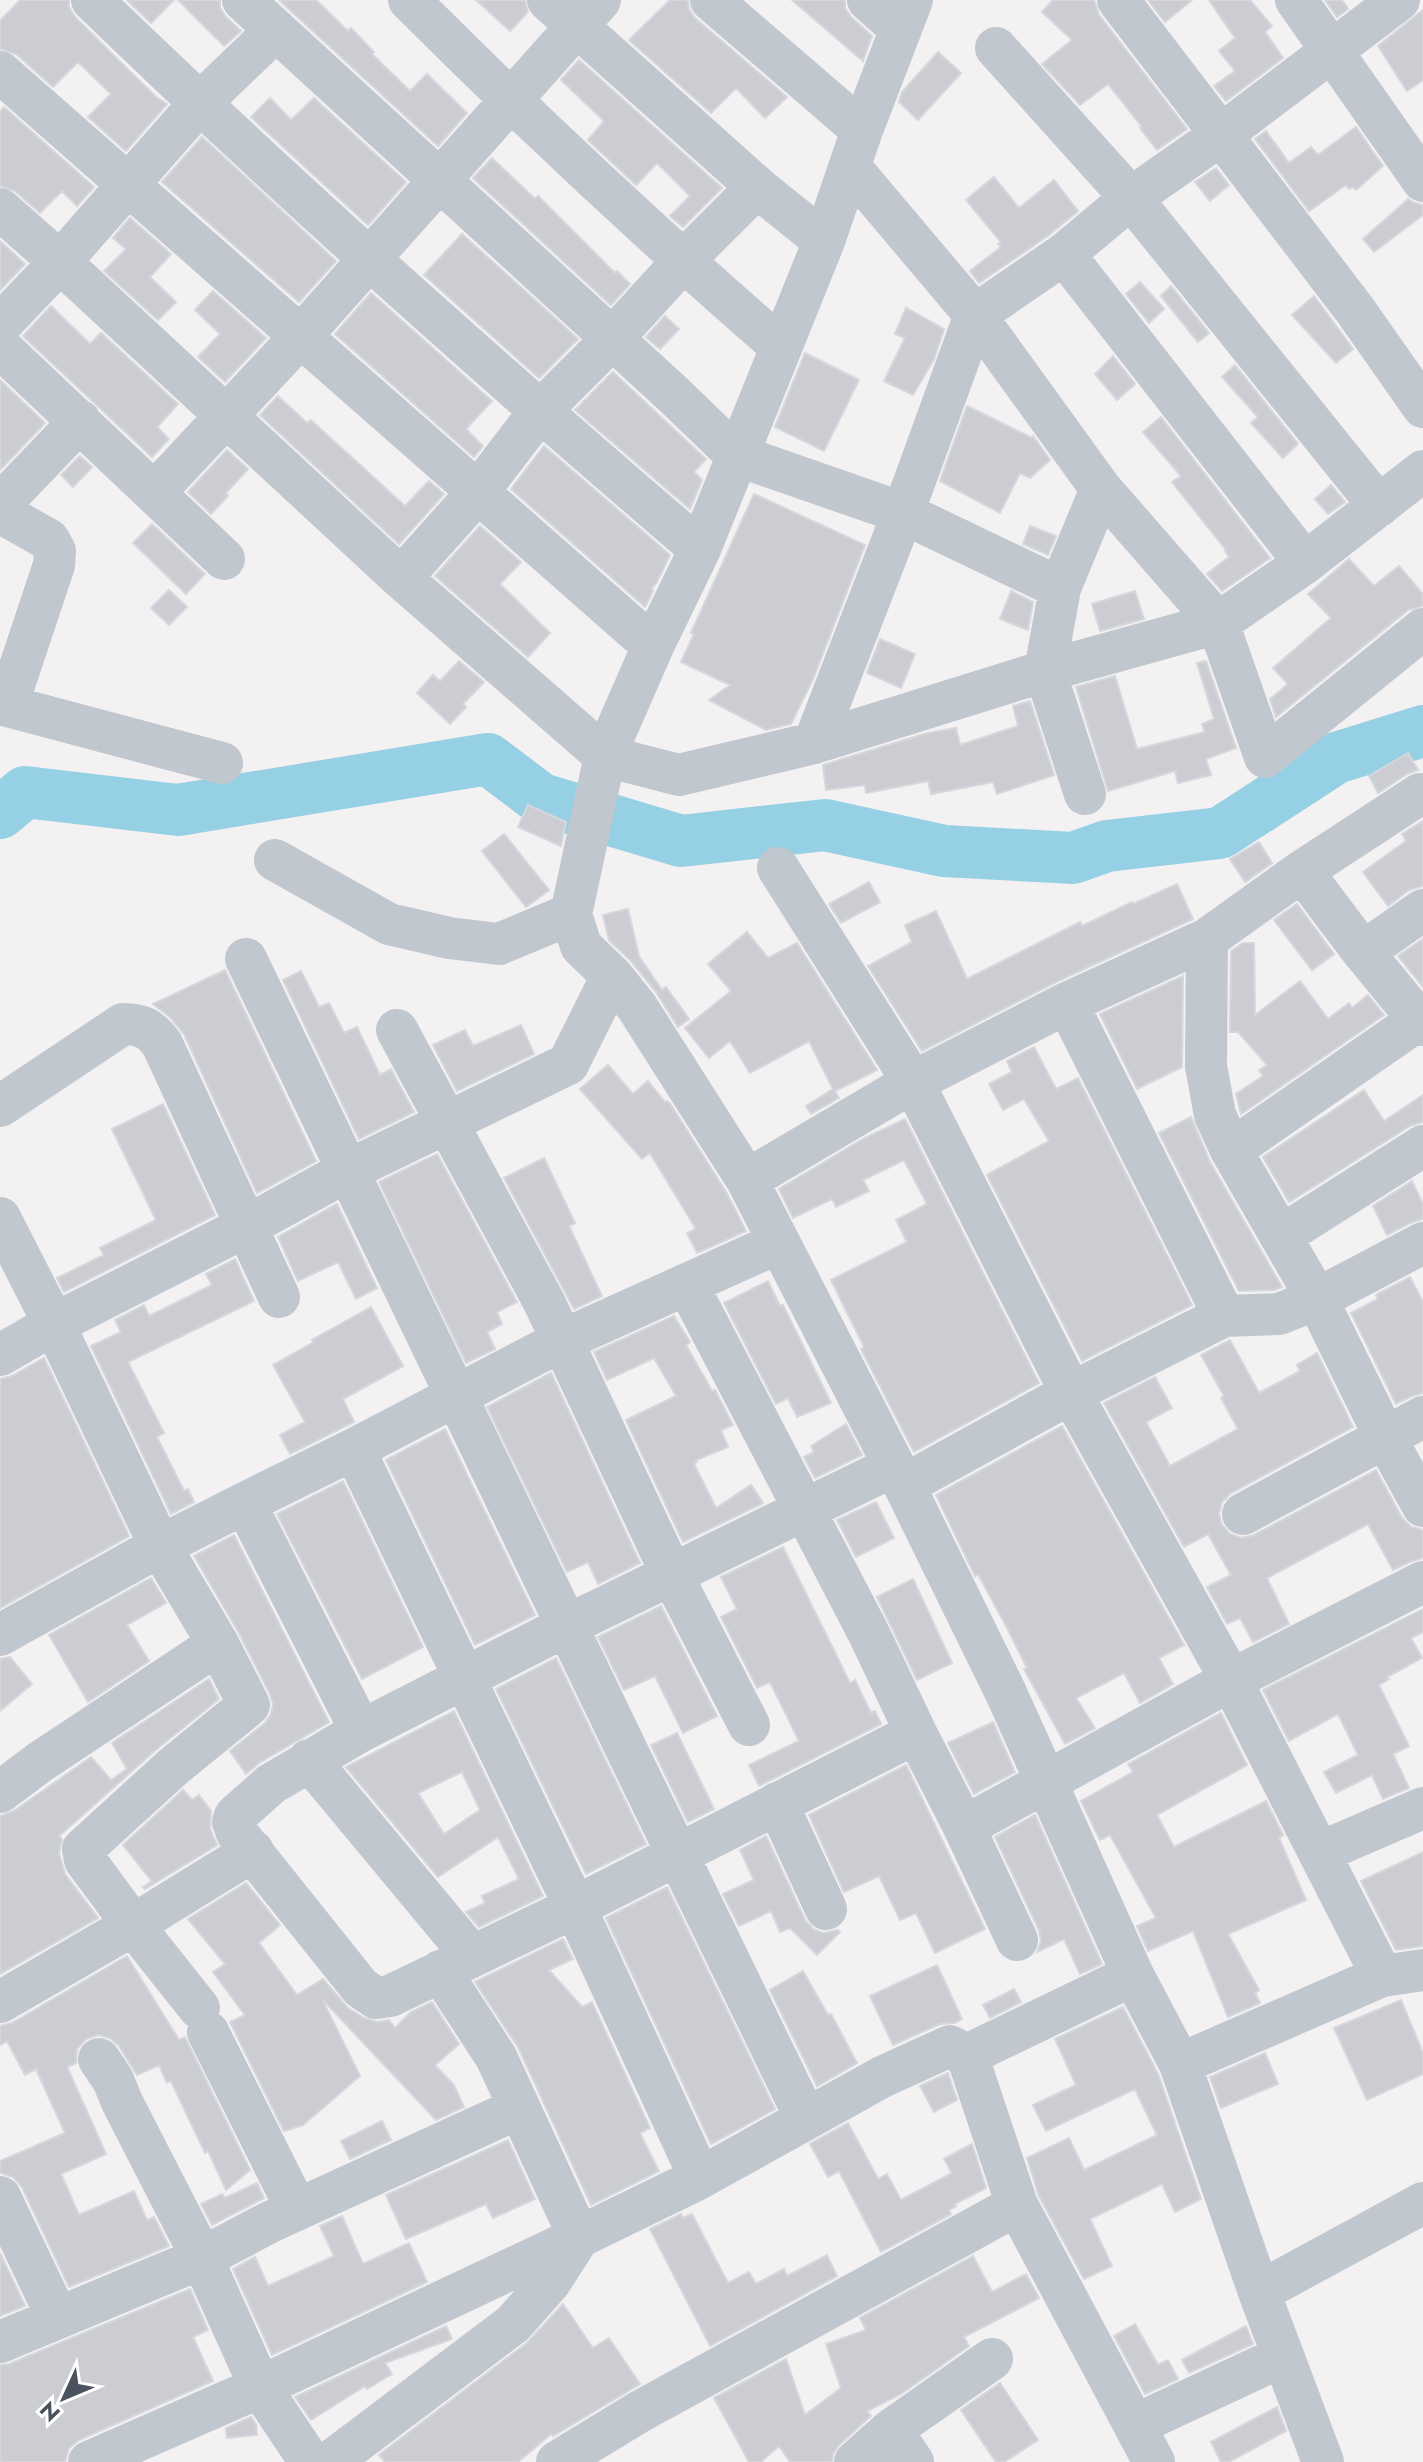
<svg xmlns="http://www.w3.org/2000/svg" width="1423" height="2462" font-family="Jost,sans-serif">
<rect width="100%" height="100%" fill="#f3f1f1"/>
<g fill="none" stroke-linecap="round" stroke-linejoin="round">
<path stroke="#95d0e5" stroke-width="52" d="M0,813L25,792L178,810L488,759L541,799L681,841L825,825L944,851L1073,858L1107,846L1220,833L1336,758L1423,731"/>
</g>
<path fill="#cbcdd3" stroke="#d5d7dc" stroke-width="2" fill-rule="evenodd" d="M20,0H69V7L75,17L156,97L167,104L126,151L88,117L111,94L78,62L53,87L16,54L0,49V21Z
M127,0H174L151,23Z
M178,0H220V8L226,17L241,31L224,46Z
M279,0H316L348,31L351,28L374,52L372,54L410,91L427,74L467,113L438,146Z
M476,0H525L528,12L510,31Z
M670,0H688L689,9L695,18L787,97L765,118L736,88L711,113L629,40Z
M792,0H845V8L851,17L872,36L863,61Z
M1053,0H1094L1099,15L1187,129L1157,150L1140,128L1142,127L1108,84L1080,105L1042,64L1072,40L1042,12Z
M1148,0H1192L1165,22Z
M1209,0H1250L1272,26L1265,32L1283,58L1226,101L1214,86L1235,71L1219,51L1235,38Z
M1325,0H1342L1348,9L1337,17Z
M1423,10V80L1407,91L1378,46Z
M938,52L961,73L918,120L899,102L902,92Z
M579,60L722,188L683,227L670,216L690,196L657,163L636,185L588,140L604,121L561,80Z
M270,98L291,120L314,98L406,182L368,225L251,117Z
M4,107L94,187L77,206L62,191L40,213L15,191L0,186V111Z
M1356,127L1383,166L1356,190L1353,187L1349,189L1346,185L1309,211L1255,139L1266,131L1289,163L1311,147L1318,155Z
M202,137L336,261L299,302L162,182Z
M492,158L535,199L538,196L615,273L617,271L630,284L611,305L473,178Z
M1216,168L1229,185L1210,201L1195,182Z
M994,177L1019,208L1054,180L1078,211L1049,235L979,283L970,271L1001,247L998,244L1001,242L966,200Z
M1408,199L1414,203L1423,205V215L1374,252L1363,239Z
M130,218L171,254L150,277L176,302L158,320L104,271L126,249L113,238Z
M462,234L578,339L539,378L424,275Z
M0,241L25,264L0,290Z
M1140,282L1164,309L1149,323L1126,294Z
M1171,286L1209,333L1198,342L1161,296Z
M213,291L266,338L225,382L198,357L220,334L195,310Z
M371,293L492,401L466,429L483,446L474,457L335,334Z
M1314,296L1353,349L1336,363L1292,315Z
M51,306L90,344L101,333L178,404L157,427L169,439L152,457L23,336Z
M906,308L944,329L934,359L913,395L884,381L905,338L895,334Z
M665,316L679,329L660,349L646,337Z
M805,353L859,380L824,451L775,427Z
M1113,356L1135,384L1117,400L1095,374Z
M1235,365L1298,444L1283,458L1251,423L1258,417L1222,377Z
M613,372L706,459L694,472L702,480L690,509L575,410Z
M0,380L45,423L0,470Z
M278,396L307,423L311,420L405,506L429,481L444,494L399,544L260,415Z
M967,406L1032,438L1033,436L1050,460L1030,478L1020,473L1000,513L940,481Z
M1161,417L1270,558L1222,591L1207,574L1229,557L1225,551L1226,550L1172,482L1181,476L1143,432Z
M544,446L670,555L657,582L651,589L653,591L645,607L511,489Z
M227,450L248,469L226,493L228,496L211,514L188,492Z
M80,456L92,467L73,487L61,475Z
M1331,485L1345,502L1328,514L1315,499Z
M754,494L865,545L813,679L791,724L766,730L709,700L730,685L681,662L694,634L691,633Z
M152,524L205,574L186,594L133,543Z
M480,526L521,562L500,584L550,633L528,657L435,576Z
M1030,526L1056,536L1048,555L1023,544Z
M1349,559L1374,586L1399,566L1423,594V606L1408,610L1276,717L1270,699L1288,684L1273,668L1331,618L1308,594Z
M169,590L187,607L169,625L151,608Z
M1011,591L1033,602L1028,630L1000,619Z
M1135,591L1144,619L1100,631L1092,604Z
M880,639L915,654L901,688L867,673Z
M459,661L484,682L463,704L466,707L450,724L417,693L433,675L440,681Z
M1206,661L1236,748L1206,759L1211,775L1178,783L1175,771L1108,791L1076,687L1115,676L1137,749L1205,732L1202,724L1214,719L1197,663Z
M1030,701L1054,775L997,794L993,782L931,794L928,781L866,793L865,785L826,790L823,765L924,734L956,728L960,745L1018,726L1013,706Z
M1408,753L1418,770L1407,774L1378,793L1369,776Z
M528,805L566,822L561,846L518,827Z
M1423,821V886L1409,890L1388,906L1363,872L1406,841L1402,834Z
M504,834L549,890L526,907L482,851Z
M1259,842L1272,863L1245,882L1230,859Z
M869,882L880,902L841,923L829,904Z
M1177,884L1193,919L1056,982L922,1051L868,966L912,942L905,925L936,911L967,979L1080,922L1082,926L1132,902L1133,904Z
M1297,904L1334,954L1312,970L1274,920Z
M628,909L639,956L662,990L666,987L689,1019L678,1027L656,992L631,961L609,940L603,915Z
M747,932L768,958L797,943L877,1070L835,1091L839,1098L811,1114L806,1106L833,1089L809,1041L750,1073L730,1041L709,1058L685,1028L731,991L708,964Z
M1423,939V987L1398,956Z
M1243,943H1254L1255,1015L1300,981L1328,1019L1349,1003L1352,1008L1368,995L1384,1015L1241,1114L1236,1094L1263,1076L1259,1070L1267,1065L1238,1032H1230L1231,951Z
M225,970L316,1161L257,1193L184,1034L171,1018L153,1004Z
M301,971L319,1007L329,1003L344,1033L357,1027L380,1075L391,1069L414,1112L359,1139L283,980Z
M1183,976L1182,1067L1137,1089L1100,1014Z
M521,1025L534,1054L457,1091L433,1045L465,1030L473,1046Z
M1034,1047L1056,1089L1078,1078L1192,1305L1082,1361L987,1175L1049,1141L1024,1099L1003,1110L989,1084L1012,1072L1007,1061Z
M608,1065L633,1094L648,1081L665,1102L667,1101L671,1105L726,1192L746,1231L697,1253L687,1233L696,1229L650,1153L642,1159L580,1089Z
M1364,1090L1384,1121L1423,1095V1122L1410,1126L1289,1202L1263,1157Z
M163,1104L215,1215L64,1292L57,1278L104,1255L100,1248L156,1220L112,1129Z
M1191,1117L1210,1162L1282,1287L1274,1290L1239,1291L1159,1133Z
M905,1119L1039,1383L914,1452L861,1349L864,1347L831,1280L907,1242L896,1220L927,1204L904,1160L863,1180L869,1191L836,1207L832,1199L793,1218L779,1189L865,1138Z
M437,1154L517,1302L497,1312L502,1324L487,1332L495,1349L466,1363L379,1182Z
M544,1158L575,1223L569,1226L602,1296L574,1309L504,1178Z
M1412,1181L1423,1204V1219L1412,1222L1387,1235L1373,1206Z
M337,1204L377,1288L356,1299L338,1262L298,1281L278,1237Z
M235,1259L254,1301L128,1362L164,1433L157,1437L184,1491L188,1489L194,1502L171,1514L91,1346L121,1332L115,1320L144,1305L149,1316L212,1285L206,1274Z
M1410,1277L1423,1302V1393L1412,1396L1396,1404L1351,1313L1378,1299L1376,1295Z
M768,1281L780,1306L783,1305L831,1403L797,1417L788,1398L776,1404L724,1303Z
M371,1307L403,1366L343,1399L354,1422L290,1454L280,1435L305,1422L273,1365L314,1342L312,1340Z
M674,1316L690,1342L686,1345L712,1391L715,1390L733,1425L721,1430L728,1447L696,1460L697,1462L694,1464L716,1508L751,1485L763,1503L683,1542L626,1420L676,1396L654,1358L607,1380L594,1352Z
M1230,1340L1259,1393L1300,1371L1297,1365L1317,1353L1353,1427L1231,1493L1222,1502L1219,1514L1222,1525L1230,1534L1242,1538L1254,1535L1376,1470L1402,1518L1411,1527L1423,1530V1558L1412,1561L1393,1570L1368,1524L1267,1578L1289,1624L1253,1642L1240,1618L1227,1624L1207,1587L1231,1575L1208,1534L1184,1547L1104,1403L1155,1377L1172,1408L1146,1422L1170,1466L1238,1429L1221,1398L1224,1396L1201,1355Z
M44,1358L129,1536L0,1608V1379L12,1376Z
M551,1373L640,1563L598,1584L588,1562L567,1572L487,1407Z
M846,1424L862,1455L815,1478L804,1457L814,1452L811,1446Z
M1062,1426L1184,1645L1159,1658L1173,1684L1140,1703L1124,1673L1076,1698L1095,1728L1065,1744L1024,1669L1027,1668L1006,1626L978,1574L975,1576L936,1495Z
M445,1429L535,1615L475,1645L386,1460Z
M343,1481L423,1647L362,1679L277,1514Z
M876,1502L894,1538L856,1557L837,1520Z
M234,1535L329,1722L259,1763L246,1774L230,1751L265,1723L271,1714L273,1704L270,1694L239,1633L194,1556Z
M783,1547L850,1683L855,1680L871,1713L875,1711L881,1724L759,1786L749,1765L799,1741L770,1682L757,1688L721,1617L737,1609L721,1577Z
M151,1578L166,1603L127,1625L149,1661L88,1702L49,1635Z
M913,1579L952,1663L917,1680L877,1597Z
M661,1606L717,1716L683,1733L655,1676L624,1690L598,1637Z
M1423,1609V1632L1411,1638L1422,1658L1387,1677L1389,1679L1379,1685L1409,1746L1393,1754L1409,1788L1383,1799L1372,1775L1336,1793L1324,1772L1358,1755L1338,1714L1289,1741L1263,1690Z
M10,1657L32,1684L0,1711V1659Z
M556,1658L646,1844L586,1874L496,1689Z
M209,1679L219,1699L158,1748L59,1836L62,1839L59,1853L65,1874L98,1918L0,1974V1816L14,1811L91,1757L111,1780L127,1769L112,1743Z
M454,1711L543,1896L479,1927L466,1912L485,1903L482,1896L519,1879L498,1837L438,1877L346,1767ZM462,1772L480,1810L444,1834L418,1793Z
M1221,1713L1247,1765L1157,1815L1174,1847L1266,1801L1283,1835L1279,1838L1306,1900L1228,1934L1259,1990L1255,1993L1260,2003L1228,2017L1193,1931L1148,1951L1137,1926L1156,1918L1110,1835L1100,1840L1081,1801L1133,1772L1128,1764Z
M993,1722L1015,1772L974,1794L948,1743Z
M677,1733L714,1809L688,1822L651,1745Z
M906,1765L985,1929L935,1953L916,1913L900,1920L879,1876L844,1892L809,1815Z
M183,1790L192,1800L199,1795L211,1811L210,1829L217,1845L145,1889L143,1887L152,1881L123,1845Z
M1035,1815L1102,1964L1080,1974L1064,1939L1037,1952L1041,1941L1039,1930L995,1837Z
M766,1836L805,1920L813,1929L823,1933L838,1930L840,1932L817,1955L790,1928L780,1932L771,1911L739,1926L723,1894L754,1880L740,1850Z
M1423,1852V1946L1396,1950L1361,1881Z
M246,1883L280,1925L259,1943L297,1995L323,1979L348,2008L364,2018L378,2022L389,2020L395,2028L411,2012L432,2002L459,2044L435,2065L454,2085L464,2107L436,2120L322,1999L360,2076L303,2125L284,2131L230,2022L245,2015L213,1972L225,1964L188,1919Z
M667,1887L775,2109L711,2144L606,1918Z
M563,1939L573,1959L549,1970L582,2007L592,2002L650,2128L640,2133L659,2171L591,2205L518,2047L475,1982Z
M127,1956L179,2040L185,2037L250,2170L226,2190L208,2151L205,2153L171,2081L167,2083L159,2065L137,2075L119,2046L110,2038L98,2035L86,2039L77,2049L76,2063L67,2067L106,2154L61,2174L79,2215L134,2191L147,2220L154,2217L169,2246L69,2287L22,2187L13,2177L0,2173V2161L65,2133L36,2069L25,2075L7,2041L0,2045V2026L12,2023Z
M937,1965L962,2019L954,2023L940,2024L893,2045L870,1996Z
M803,1971L828,2015L831,2014L857,2063L817,2086L770,1990Z
M1014,1989L1021,2002L990,2018L983,2005Z
M1401,2000L1423,2053V2074L1367,2100L1334,2028Z
M1123,2007L1158,2074L1201,2199L1175,2212L1162,2184L1090,2219L1112,2266L1084,2279L1039,2196L1027,2158L1069,2138L1084,2170L1157,2135L1135,2089L1046,2131L1033,2105L1076,2085L1055,2039Z
M1265,2053L1278,2084L1221,2108L1210,2077Z
M948,2073L957,2100L934,2112L920,2086Z
M382,2121L391,2140L350,2159L341,2141Z
M848,2123L878,2179L887,2174L901,2200L952,2173L944,2159L972,2144L986,2188L955,2204L956,2206L949,2210L951,2214L881,2252L839,2171L828,2177L810,2144Z
M508,2140L535,2199L493,2218L486,2204L406,2239L386,2195Z
M257,2183L264,2198L212,2225L201,2204L222,2194L225,2198Z
M681,2214L683,2218L692,2214L728,2283L749,2272L756,2284L784,2269L787,2276L827,2255L837,2276L710,2346L650,2229Z
M342,2216L363,2264L409,2243L427,2282L272,2355L233,2269L255,2257L268,2286L334,2256L320,2226Z
M0,2253L25,2306L0,2316Z
M973,2256L992,2292L1026,2274L1039,2298L964,2337L969,2346L901,2394L867,2411L871,2416L839,2445L833,2454L832,2462H790L779,2446L761,2462H749L714,2398L786,2359L805,2415L841,2388L826,2344L866,2330L860,2318Z
M190,2289L208,2330L193,2337L213,2381L79,2440L69,2448L65,2462H0V2365L9,2364Z
M563,2304L593,2348L609,2338L640,2384L553,2436L551,2434L518,2462H385L379,2455L527,2343Z
M1135,2324L1158,2365L1168,2360L1178,2379L1145,2394L1114,2336Z
M446,2326L452,2339L385,2363L392,2374L367,2389L365,2386L311,2420L295,2397Z
M1246,2326L1253,2344L1189,2373L1182,2360Z
M1000,2383L1038,2440L1004,2462H996L961,2410Z
M1277,2407L1286,2431L1229,2462H1221L1211,2442Z
M251,2417L256,2424L257,2435L227,2438L226,2428Z"/>
<g fill="none" stroke-linecap="round" stroke-linejoin="round">
<path stroke="#c0c7ce" stroke-width="42" d="M92,0C288,190 492,371 700,549
M243,0L675,396L736,455L903,513L1060,588
M409,0C529,120 652,235 780,346
M548,0L757,187L824,241
M711,0L862,130
M868,0L900,29
M912,0L862,130L824,241L700,549L653,646L605,756L571,914L581,946L612,976L637,1007L747,1180L904,1485L1006,1693L1133,1975L1180,2064L1259,2292L1323,2462
M1118,0L1355,310L1423,407
M1296,0L1423,181
M996,48L1131,198L1379,506
M0,72L653,646
M850,167L975,315L1064,254L1131,198L1222,134L1399,0
M0,209L60,262L401,578L605,756L679,775L814,743L1045,671L1218,623L1305,563L1423,471
M1064,254L1305,563
M975,315L1101,489L1218,623L1265,757L1423,629
M0,325L60,262L199,104L276,30
M0,347L224,559
M11,493L80,421
M154,493L300,337L600,0
M0,512L49,540L55,551L54,565L7,706
M401,578L478,492L539,412L612,339L683,261L757,187
M0,704L222,763
M814,743L903,513L975,315
M1085,794L1045,671L1060,588L1101,489
M275,860L389,924L449,938L499,944L571,914
M778,868L913,1082L1071,1393L1231,1680L1382,1976
M1302,871L1363,952L1423,1025
M1207,939L1206,1066L1215,1115L1231,1150L1317,1299L1385,1437L1423,1506
M1363,952L1423,910
M246,959C431,1347 618,1733 806,2119
M1067,1003L1224,1316
M397,1030L544,1302L672,1575L749,1725
M0,1106L123,1024C142,1024 151,1029 162,1044L279,1297
M1231,1150L1423,1017
M747,1180L913,1082L1067,1003L1207,939L1302,871L1420,794
M0,1218L54,1324L160,1546L218,1644L249,1705L174,1766L83,1849L85,1860L133,1925L0,2002
M1281,1236L1423,1146
M687,1284L869,1634L916,1733
M0,1355L54,1324L247,1226L347,1171L568,1064L612,976
M354,1449L245,1503L361,1731
M894,1466L568,1625L361,1731L271,1784L235,1816L233,1822L237,1833L361,1988L376,1998L390,1996L575,1907L916,1733L964,1827L1017,1940
M904,1485L1071,1393L1224,1316L1279,1314L1317,1299L1423,1243
M1243,1514L1423,1417
M0,1635L160,1546L245,1503
M309,1760L472,1956
M0,1792L40,1762L218,1644
M777,1803L826,1909
M964,1827L1231,1680L1423,1582
M1321,1852L1423,1808
M440,1971L496,2057L579,2237L700,2178L882,2077L950,2046L967,2055
M199,2008L133,1925L253,1851
M208,2032L297,2210
M99,2059L113,2080L122,2102L202,2258L260,2387L310,2462
M1180,2064L1382,1976L1423,1970
M700,2178L575,1907L354,1449L561,1341L778,1243
M0,2197L57,2317
M1017,2205L967,2055L1133,1975
M1259,2292L1423,2203
M0,2342L202,2258L268,2223L519,2108
M1135,2425L1283,2356
M891,2430L913,2462
M89,2462L260,2387L579,2237
M330,2462L513,2324L550,2282L579,2237
M557,2462L639,2412L1017,2205L1154,2462
M855,2462L891,2430L992,2359"/>
</g>
<g transform="translate(64 2398) rotate(226)" stroke="#ffffff" stroke-width="6" paint-order="stroke">
<path d="M0-6L14 30L0 20L-14 30Z" fill="#4a535d"/>
<text y="-12" font-size="22" font-weight="bold" text-anchor="middle" fill="#4a535d">N</text>
</g>
</svg>
